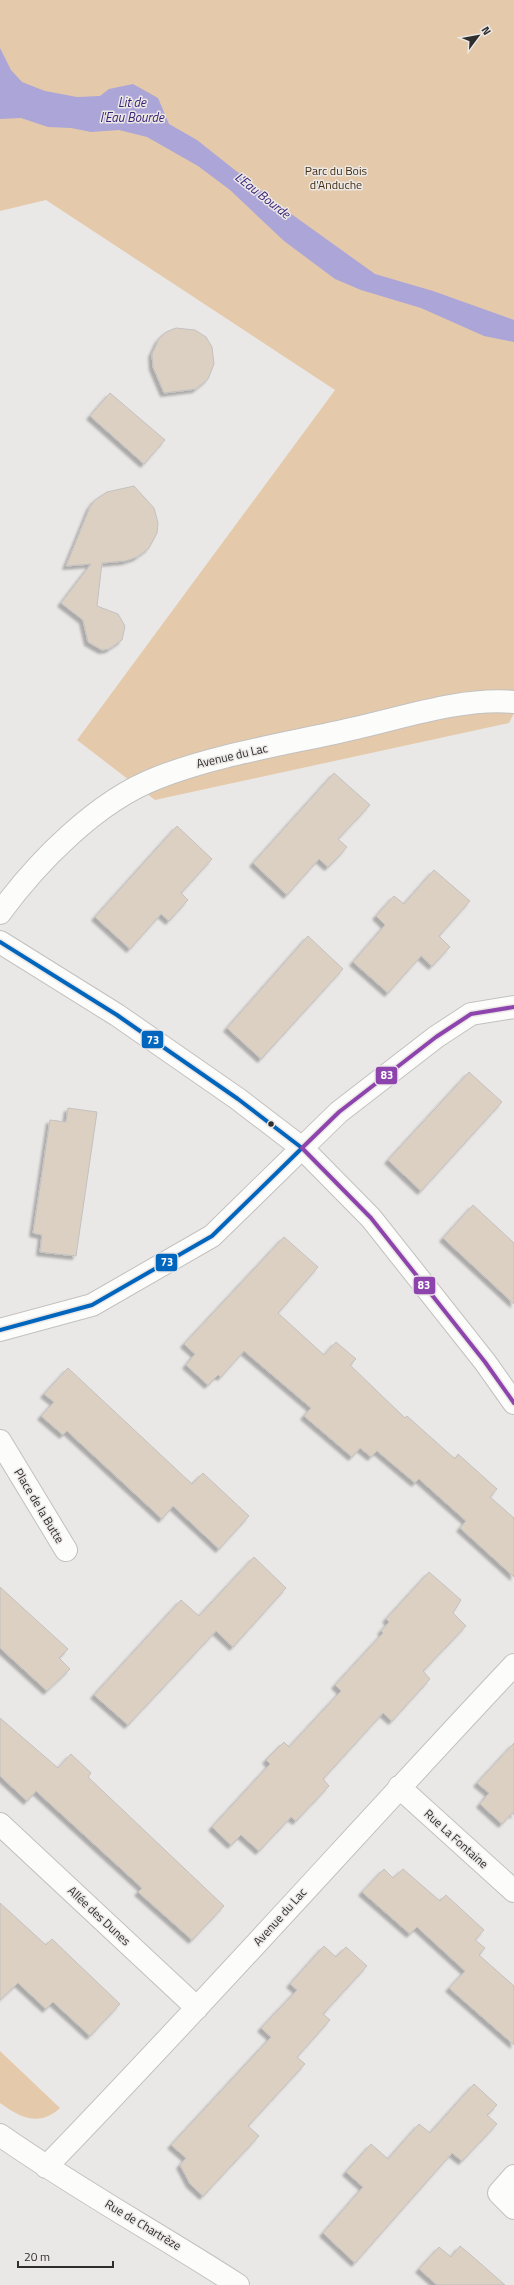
<svg xmlns="http://www.w3.org/2000/svg" width="514" height="2285" font-family="'Titillium Web',sans-serif">
<defs>
<filter id="shadow"><feDropShadow dx="-3.5" dy="3.5" stdDeviation="1" flood-color="#0004"/></filter>
</defs>
<rect width="100%" height="100%" fill="#eae8e7"/>
<path fill="#e4caab" d="M0,0H514V713L509,723L155,800L77,740L335,390L46,200L0,211Z
M0,2051L60,2108C39,2127 21,2118 0,2103Z"/>
<path fill="#aca5d8" d="M0,48L11,70L22,82L45,91L77,97L100,96L109,89L133,84L158,98L169,124L197,140L283,208L375,274L433,291L514,320V342L484,336L421,308L361,290L335,279L284,241L230,190L198,166L147,137L119,130L91,132L71,128L48,127L21,118L0,119Z"/>
<path fill="#dcd0c3" stroke="#c2c1c0" filter="url(#shadow)" d="M176,328L195,330L206,337L212,347L214,364L208,379L196,389L164,393L153,367L152,354L159,339L166,332Z
M110,393L165,440L144,464L90,416Z
M134,486L154,508L158,523L157,533L149,548L137,557L125,561L102,563L97,606L118,614L125,626L122,640L109,649L102,650L88,642L83,620L61,603L91,564L66,566L90,507L95,500L107,492Z
M334,773L370,805L338,839L347,847L338,857L328,867L319,859L287,895L253,863Z
M177,826L212,859L181,893L188,900L169,921L161,914L130,949L95,917Z
M434,870L470,901L439,936L450,947L432,966L421,956L388,993L353,962L385,925L376,916L394,896L404,904Z
M308,936L343,969L261,1059L227,1028Z
M469,1072L502,1102L421,1191L388,1160Z
M68,1108L97,1112L76,1256L40,1252L42,1235L33,1233L50,1120L66,1122Z
M473,1205L514,1243V1304L443,1238Z
M284,1237L318,1267L278,1313L324,1355L336,1342L356,1359L350,1365L405,1418L407,1416L455,1459L458,1454L497,1489L490,1497L514,1518V1577L460,1528L466,1521L419,1479L415,1483L377,1451L371,1457L360,1448L352,1457L304,1416L311,1408L244,1351L221,1377L218,1375L208,1385L186,1365L195,1354L184,1344Z
M68,1368L192,1484L203,1473L249,1516L219,1549L173,1506L162,1519L67,1431L63,1435L41,1416L54,1402L44,1394Z
M254,1557L286,1588L233,1647L216,1631L128,1725L94,1695L181,1600L199,1616Z
M429,1572L461,1600L453,1613L466,1626L423,1671L430,1679L392,1721L383,1713L323,1779L329,1786L296,1821L291,1817L259,1851L241,1835L231,1845L212,1827L270,1764L266,1760L284,1742L289,1747L341,1691L335,1685L383,1633L381,1631L389,1622L386,1619Z
M0,1587L68,1649L59,1658L70,1669L47,1691L0,1648Z
M0,1718L58,1768L71,1754L91,1773L88,1777L224,1906L192,1940L138,1892L142,1888L36,1791L27,1801L0,1776Z
M514,1743V1815L512,1813L502,1824L480,1804L489,1793L477,1783Z
M384,1869L393,1878L403,1869L440,1901L446,1895L484,1930L475,1940L485,1948L479,1955L514,1986V2045L449,1988L465,1971L417,1927L410,1934L362,1892Z
M0,1903L46,1945L52,1939L120,2004L90,2036L53,2002L46,2009L18,1983L0,2000Z
M324,1946L336,1957L346,1947L367,1966L323,2014L330,2020L297,2057L305,2064L248,2126L259,2136L203,2196L190,2184L180,2165L186,2158L171,2145L271,2037L261,2028L297,1990L290,1984Z
M474,2084L497,2105L487,2115L497,2124L462,2161L452,2153L355,2263L323,2233L363,2187L346,2172L371,2144L388,2159L419,2124L430,2133Z
M460,2246L472,2256L505,2285H437L419,2269L439,2247L451,2257Z"/>
<g fill="none" stroke-linecap="round" stroke-linejoin="round">
<defs>
<path id="minor" d="M0,913C37,862 97,801 157,778C217,754 292,743 356,728C404,717 465,697 514,702
M0,942L117,1015L238,1099L302,1148L212,1236L92,1305L0,1330
M514,1007L471,1014L436,1037L339,1112L302,1148L371,1218L485,1362L514,1403
M0,1441L66,1550
M399,1787L514,1891
M0,1824L197,2008
M0,2135C77,2189 159,2234 238,2285
M46,2167C205,2003 357,1832 514,1665
M514,2176L499,2193L514,2208"/>
</defs>
<use href="#minor" stroke="#c2c1c0" stroke-width="24"/>
<use href="#minor" stroke="#fcfcfb" stroke-width="22"/>
<defs>
<path id="bus-1" d="M0,942L117,1015L238,1099L302,1148L212,1236L92,1305L0,1330"/>
<path id="bus-2" d="M514,1007L471,1014L436,1037L339,1112L302,1148L371,1218L485,1362L514,1403"/>
</defs>
<use href="#bus-1" stroke="#ebe8e6" stroke-width="7"/>
<use href="#bus-2" stroke="#ebe8e6" stroke-width="7"/>
<use href="#bus-1" stroke="#0065bd" stroke-width="4"/>
<use href="#bus-2" stroke="#8e44ad" stroke-width="4"/>
</g>
<circle fill="#2f2e2d" stroke="#ebe8e6" stroke-width="1.5" cx="271" cy="1124" r="3.5"/>
<g text-anchor="middle" stroke-width="3" stroke-linejoin="round" paint-order="stroke">
<g font-size="12" fill="#452e10" stroke="#ebe8e6">
<text x="336" y="175">Parc du Bois<tspan x="336" dy="14">d'Anduche</tspan></text>
</g>
<g font-size="12" fill="#2f2e2d" stroke="#ebe8e6">
<text transform="translate(232 756) rotate(-13)" y="4">Avenue du Lac</text>
<text transform="translate(39 1506) rotate(59)" y="4">Place de la Butte</text>
<text transform="translate(456 1839) rotate(42)" y="4">Rue La Fontaine</text>
<text transform="translate(99 1916) rotate(43)" y="4">Allée des Dunes</text>
<text transform="translate(280 1917) rotate(-48)" y="4">Avenue du Lac</text>
<text transform="translate(143 2225) rotate(31)" y="4">Rue de Chartrèze</text>
</g>
<g font-size="13" font-style="italic" fill="#361f74" stroke="#ebe8e6">
<text x="132" y="107">Lit de<tspan x="132" dy="15">l'Eau Bourde</tspan></text>
<text transform="translate(263 195) rotate(38)" y="5">L'Eau Bourde</text>
</g>
</g>
<g stroke="#ebe8e6" stroke-width="1.5">
<rect x="141" y="1030" width="23" height="19" rx="4" fill="#0065bd"/>
<rect x="375" y="1066" width="23" height="19" rx="4" fill="#8e44ad"/>
<rect x="155" y="1253" width="23" height="19" rx="4" fill="#0065bd"/>
<rect x="413" y="1276" width="23" height="19" rx="4" fill="#8e44ad"/>
</g>
<g font-size="11" text-anchor="middle" font-weight="bold" fill="#fff">
<text x="153" y="1044">73</text>
<text x="387" y="1079">83</text>
<text x="167" y="1266">73</text>
<text x="424" y="1289">83</text>
</g>
<g transform="translate(478 36) rotate(58)" stroke="#ebe8e6" stroke-width="3" paint-order="stroke">
<path d="M0-3L7 15L0 10L-7 15Z" fill="#2f2e2d"/>
<text y="-6" font-size="11" font-weight="bold" text-anchor="middle" fill="#2f2e2d">N</text>
</g>
<path d="M18 2261v6h95v-6" fill="none" stroke="#2f2e2d" stroke-width="2"/>
<text x="24" y="2261" font-size="12" fill="#2f2e2d" stroke="#ebe8e6" stroke-width="3" paint-order="stroke">20 m</text>
</svg>
